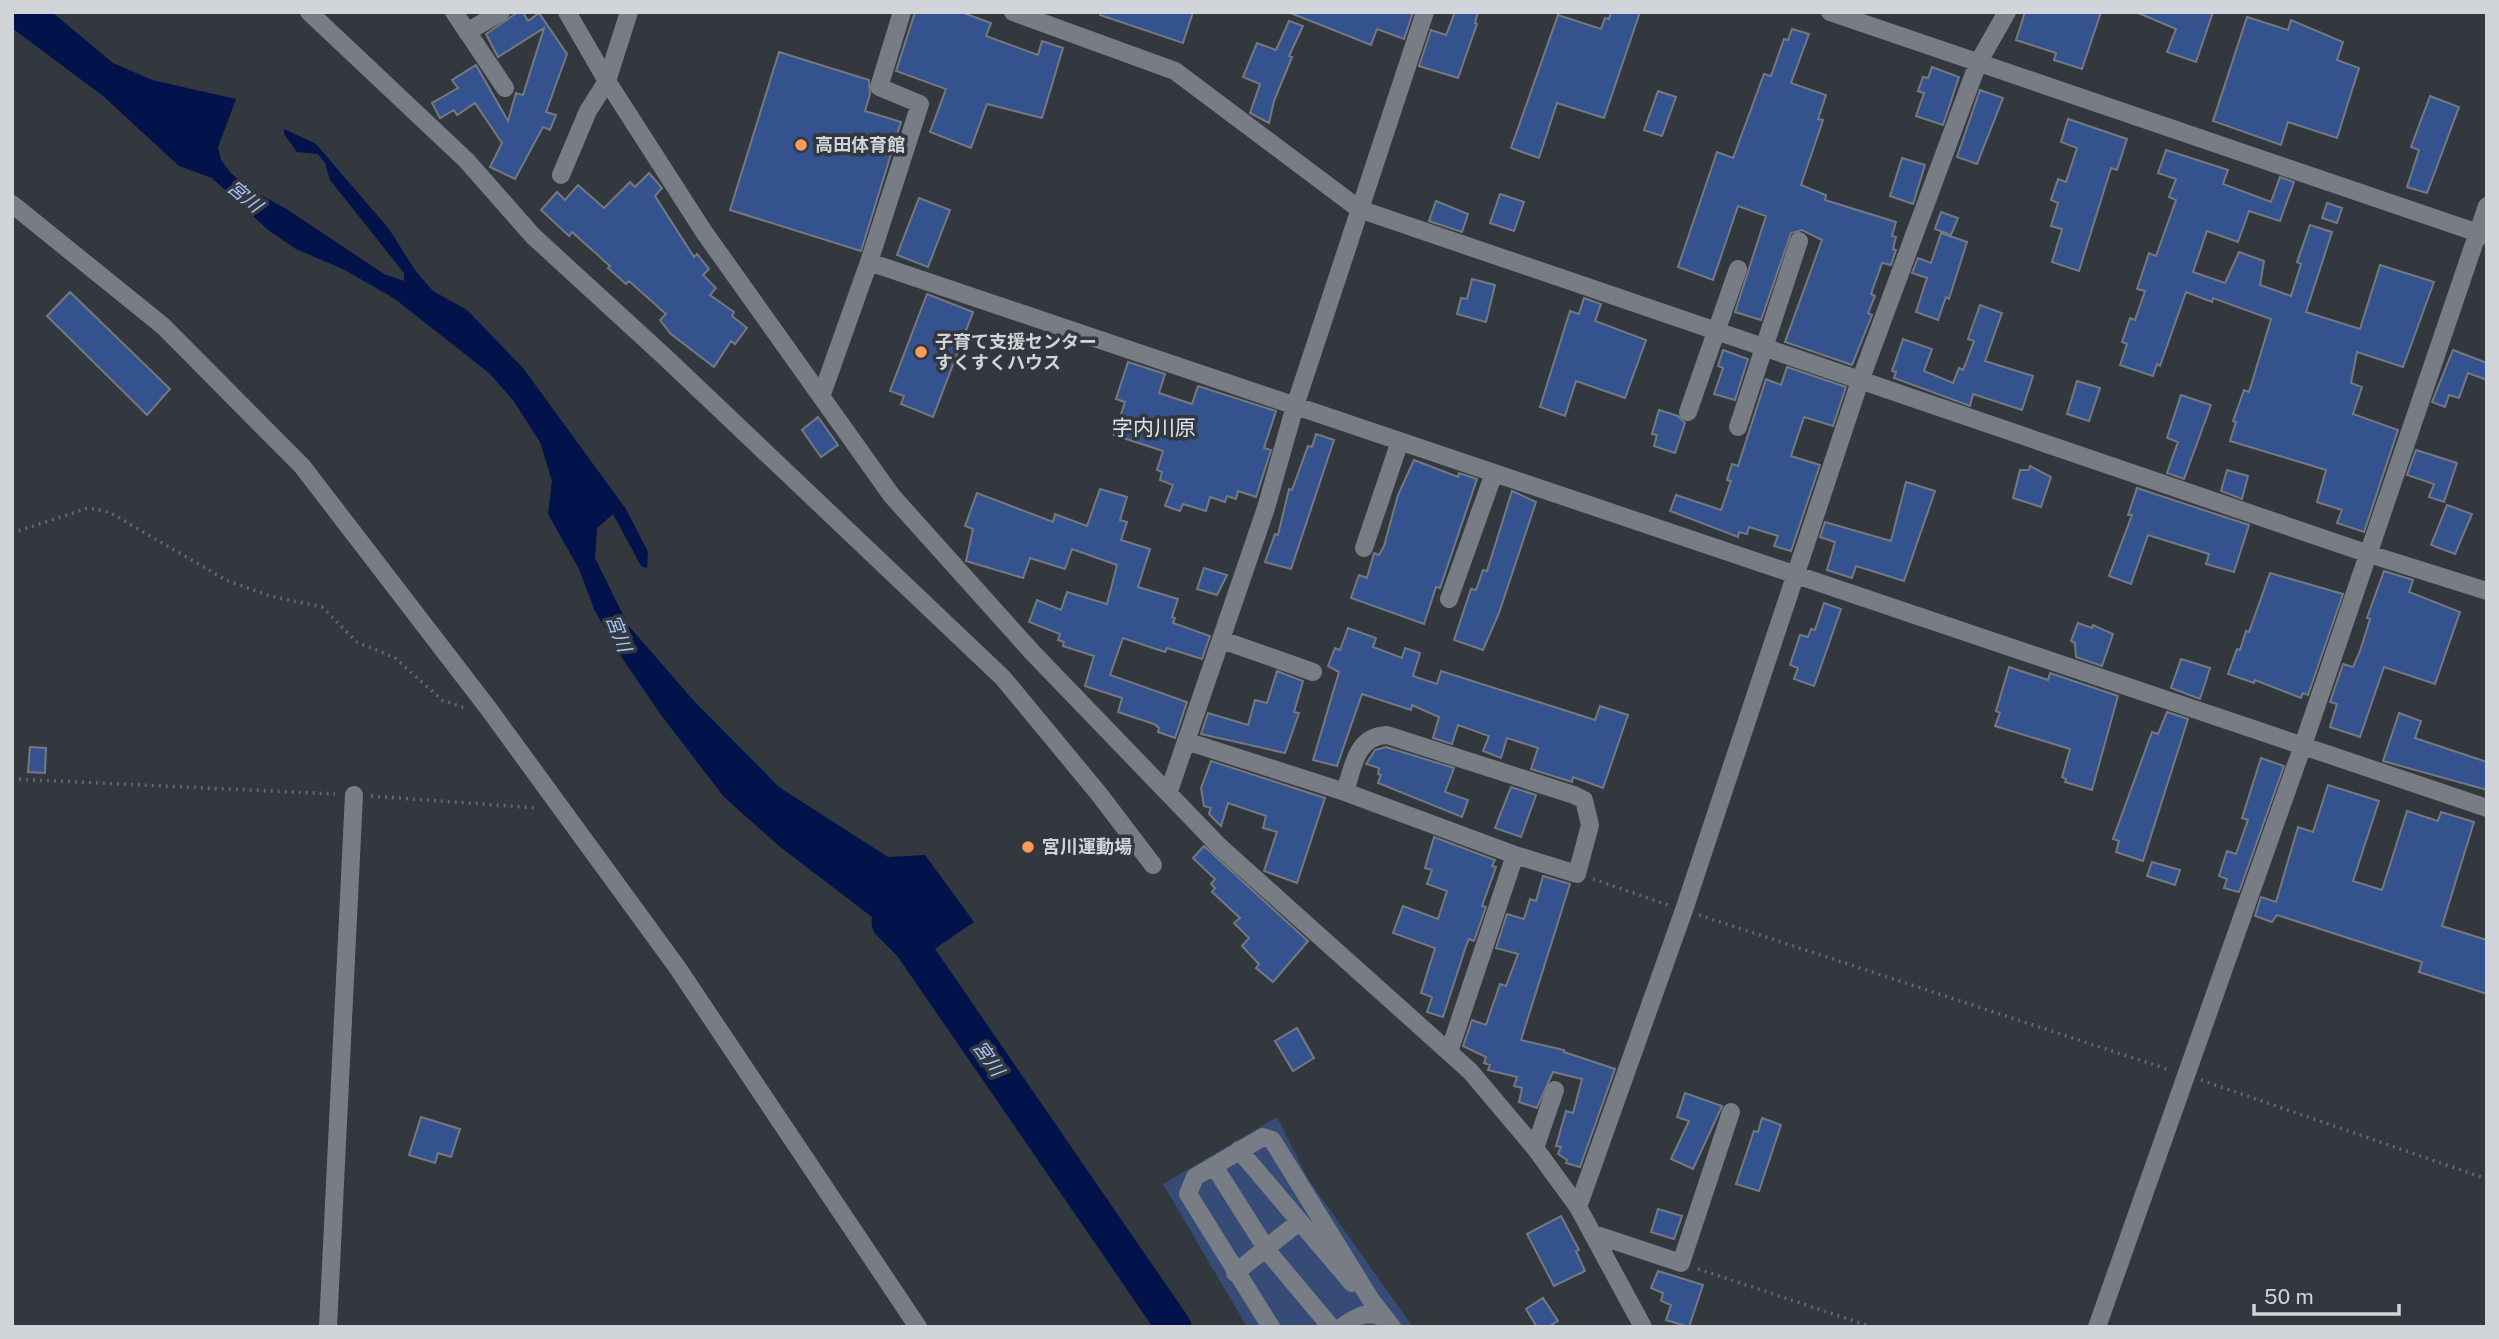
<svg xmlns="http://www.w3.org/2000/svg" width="2499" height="1339" font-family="'Public Sans','Noto Sans JP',sans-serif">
<rect width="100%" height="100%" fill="#33373e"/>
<path fill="#364b76" d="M1277,1117L1308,1179L1413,1327H1247L1163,1184Z"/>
<path fill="#01134a" d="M12,12H52L113,63L152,80L236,99L218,147L221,160L230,172L247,188L285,208L384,274L404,281V273L330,180L325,163L318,154L297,152L284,134V129L316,144L389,229L415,270L433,291L467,310L523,368L626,509L648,552L647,568L641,566L613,514L597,528L595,558L628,625L693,700L779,787L888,857L925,855L974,922L908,967L895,939L885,927L779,846L724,797L661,715L622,658L594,609L579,569L548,514L552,481L540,442L513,400L489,373L395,299L345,270L296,249L268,230L212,178L179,166L103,96L12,28Z"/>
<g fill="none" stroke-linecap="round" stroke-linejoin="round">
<path stroke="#01134a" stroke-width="35" d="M889,923L911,945L1174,1327"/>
</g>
<path fill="#34528e" stroke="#747981" stroke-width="2" d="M518,12H523L528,21L539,13L567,54L546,112L556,115L550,130L543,127L515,179L490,167L502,143L475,103L457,115L454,110L440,118L432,103L458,88L452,80L476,65L508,121L516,93L523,95L544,28L498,57L486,34Z
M915,12H961L991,23L986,36L1038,55L1042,41L1063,48L1042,118L987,104L971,148L930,132L946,89L896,71Z
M1100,12H1193L1183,43L1100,15Z
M1288,12H1413L1404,39L1377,29L1371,45Z
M1455,12H1478L1475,23L1477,24L1458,78L1419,66L1431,30L1446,35Z
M1611,12H1640L1604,118L1557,103L1539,158L1511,148L1558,15L1601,29L1605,18L1609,19Z
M2025,12H2101L2082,69L2054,60L2056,53L2016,40Z
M2136,12H2213L2196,62L2167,52L2176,29Z
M2247,17L2288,30L2291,20L2343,42L2337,60L2359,68L2337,138L2288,122L2281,145L2213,121Z
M1289,21L1303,26L1289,56L1292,57L1274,101L1269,123L1250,113L1260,84L1243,77L1257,43L1276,50Z
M1792,29L1809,34L1791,83L1826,95L1818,119L1823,120L1801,185L1826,195L1825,200L1896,222L1892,236L1896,237L1893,249L1896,250L1891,265L1882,263L1871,294L1875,296L1868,313L1872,315L1852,365L1785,342L1822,240L1802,230L1791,233L1761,320L1735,312L1766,216L1738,206L1713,280L1678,267L1717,152L1733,158L1764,74L1771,76L1784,39L1788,40Z
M779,52L869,80L870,94L865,111L901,122L861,251L730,210Z
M1932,67L1959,77L1943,125L1916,116L1924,93L1918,91L1923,77L1928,78Z
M1980,90L2003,98L1977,164L1957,157Z
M1658,91L1676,97L1662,136L1644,130Z
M2430,96L2459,107L2427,193L2407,187L2419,150L2411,147Z
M2068,119L2127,139L2117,170L2111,168L2079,271L2052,262L2062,229L2051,226L2058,203L2051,200L2058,179L2066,182L2077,148L2061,142Z
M2166,150L2228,170L2223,184L2271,202L2280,177L2294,182L2280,221L2249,211L2238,242L2207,231L2193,272L2225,283L2239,252L2264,261L2260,285L2291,296L2301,264L2297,262L2310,225L2332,232L2306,312L2360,329L2380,265L2434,282L2403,367L2357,352L2351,383L2362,387L2353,414L2398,430L2364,532L2337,523L2342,510L2317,502L2326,470L2230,441L2236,422L2233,421L2244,390L2249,392L2271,319L2213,298L2212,302L2186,292L2160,366L2157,364L2153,376L2120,365L2127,344L2122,342L2130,318L2135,320L2145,291L2137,289L2149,253L2156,256L2176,200L2169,197L2176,179L2158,173Z
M1902,158L1925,165L1913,204L1890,196Z
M649,173L662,188L655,196L694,257L697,254L709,269L703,275L716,288L710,295L734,312L732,316L747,328L735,344L731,341L714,367L671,334L660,320L666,314L629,281L626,284L608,268L610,266L572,232L569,236L541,210L557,192L565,200L578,185L604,208L630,182L635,187Z
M1500,194L1524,202L1514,231L1490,223Z
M919,198L950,210L928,267L897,255Z
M1436,201L1468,214L1462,232L1429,221Z
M2327,203L2342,208L2337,223L2322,218Z
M1941,212L1958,218L1951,235L1935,229Z
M1941,233L1967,242L1949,299L1946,297L1938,320L1916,312L1927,278L1912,273L1918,258L1931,263Z
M1472,279L1495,285L1486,322L1457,314L1461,298L1467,299Z
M70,292L170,389L147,415L47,316Z
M927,294L973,312L933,417L901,404L904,396L890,391Z
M1584,298L1601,304L1595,321L1646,340L1625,398L1576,381L1565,416L1540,407L1570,311L1579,314Z
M1980,305L2002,313L1985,361L2033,376L2022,410L1973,394L1970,406L1894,378L1896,372L1892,371L1903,339L1932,349L1924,371L1953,383L1959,368L1963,370L1974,341L1968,339Z
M1723,350L1748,359L1735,400L1714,394L1723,368L1718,366Z
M2453,350L2487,363V380L2468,373L2459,398L2449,395L2445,407L2432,402Z
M1128,362L1165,374L1159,393L1192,404L1198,386L1276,411L1264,448L1271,450L1256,497L1238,491L1236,499L1227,496L1225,502L1210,497L1206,511L1183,504L1180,511L1165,506L1173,485L1160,480L1162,472L1157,470L1163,451L1114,435L1125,402L1116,399Z
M1787,367L1846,387L1833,426L1804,417L1791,456L1820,465L1791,551L1774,546L1778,536L1749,527L1747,534L1739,532L1738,537L1670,511L1676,495L1721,510L1731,481L1727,480L1732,464L1738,466L1766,379L1781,385Z
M2077,381L2100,388L2089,421L2067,414Z
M2181,395L2211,405L2184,479L2167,473L2178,442L2167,438Z
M1659,410L1678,416L1685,423L1675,453L1654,446L1657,435L1652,434Z
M818,417L838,445L821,457L802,430Z
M1316,434L1334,440L1291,569L1265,562L1275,534L1278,535L1289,489L1292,490L1308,446L1312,447Z
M2416,450L2457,463L2444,502L2429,497L2434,484L2407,475Z
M1414,460L1458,477L1459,473L1477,479L1440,588L1436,587L1424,624L1351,598L1359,575L1367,578L1374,553L1379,555L1384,546L1398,495Z
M2030,466L2051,477L2041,507L2013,498L2020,470H2029Z
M2227,470L2248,476L2242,499L2221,491Z
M1906,482L1935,491L1904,581L1856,566L1852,578L1827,570L1835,542L1820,537L1825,522L1891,541Z
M2137,488L2249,525L2234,572L2206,564L2209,554L2148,535L2131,584L2109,576L2132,515H2128Z
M1100,489L1127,497L1120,520L1127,522L1121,540L1150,549L1138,587L1178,599L1172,617L1175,618L1173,623L1210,636L1202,659L1167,648L1165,652L1123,638L1110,675L1187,702L1175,738L1158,732L1159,728L1154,724L1118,712L1122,698L1085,686L1094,656L1063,646L1064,642L1058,640L1060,634L1029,622L1037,600L1061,610L1067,592L1107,604L1117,565L1072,549L1065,569L1030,558L1023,578L966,561L973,529L965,526L977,493L1053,522L1055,514L1087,526Z
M1512,491L1536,502L1499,613L1483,650L1454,640L1471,589L1476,590L1483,570L1487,571Z
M2447,505L2472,514L2455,554L2431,545Z
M1204,568L1227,575L1217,595L1197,589Z
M2384,571L2413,580L2409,592L2460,612L2435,684L2384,667L2360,737L2330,727L2337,704L2330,702L2343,664L2353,667L2360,651L2370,619L2367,618Z
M2270,573L2343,594L2308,695L2303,693L2301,698L2255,680L2254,683L2228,674L2237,649L2240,650L2246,631L2249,632Z
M1824,603L1841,609L1814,686L1794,679L1798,668L1790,665L1800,635L1808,637L1811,629L1815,630Z
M2078,623L2092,628L2093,625L2113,634L2102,666L2076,657L2075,643L2071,641Z
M1348,628L1376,638L1373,647L1402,658L1405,648L1420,653L1413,676L1437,684L1441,671L1595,720L1600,706L1628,715L1603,788L1573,777L1572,782L1531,769L1538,748L1507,738L1501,758L1483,751L1489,736L1458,725L1452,744L1433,738L1439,717L1412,705L1411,710L1362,694L1337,766L1313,760L1339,672L1328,666L1335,648L1340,650Z
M2181,659L2210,668L2200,699L2171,688Z
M2009,667L2048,680L2050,673L2118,696L2092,790L2065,782L2066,779L2062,777L2070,749L1995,726L2000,713L1996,711Z
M1277,671L1303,681L1294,712L1299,713L1285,753L1201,734L1208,713L1248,725L1255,700L1267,703Z
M2167,712L2188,719L2143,861L2116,852L2119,841L2113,839L2152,732L2158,734Z
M2399,713L2421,721L2415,738L2487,762V790L2383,761Z
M30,747L46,748L45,773L28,772Z
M1386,747L1454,768L1445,792L1468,800L1462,817L1378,783L1381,775L1378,774L1379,768L1366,764L1375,750Z
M2261,758L2284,766L2239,892L2224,888L2227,879L2219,876L2227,851L2236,854L2248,820L2242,818Z
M1211,761L1325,798L1297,883L1264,871L1277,832L1263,828L1266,816L1228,803L1221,826L1209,814L1211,808L1204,806L1201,788Z
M2328,785L2379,801L2353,881L2382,890L2407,811L2438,821L2441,812L2474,822L2442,926L2487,940V994L2419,972L2422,962L2277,915L2272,922L2255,916L2261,897L2276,902L2298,827L2313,832Z
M1511,787L1536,795L1521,837L1495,828Z
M1434,837L1495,860L1492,866L1496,867L1482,906L1486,907L1474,941L1469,939L1466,946L1443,1017L1427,1012L1432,997L1421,993L1435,948L1393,933L1403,906L1438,919L1447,891L1427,884L1432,870L1425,868Z
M1204,846L1308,941L1273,982L1256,968L1259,964L1242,946L1249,938L1234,923L1240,918L1212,892L1215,888L1211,884L1215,879L1193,858Z
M2152,862L2180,870L2175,885L2147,876Z
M1543,876L1570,884L1521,1040L1564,1050V1052L1615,1069L1580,1167L1566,1163L1567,1160L1558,1154L1561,1147L1556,1146L1566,1111L1573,1113L1582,1079L1553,1072L1537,1108L1519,1102L1522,1088L1514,1086L1517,1077L1488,1070L1490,1065L1484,1063L1486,1057L1463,1046L1472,1020L1486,1025L1500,984L1506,986L1518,954L1496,948L1507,914L1524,919L1530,899L1536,901Z
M1297,1028L1314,1058L1293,1071L1275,1041Z
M1685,1093L1722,1106L1693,1169L1671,1159L1689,1121L1677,1117Z
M421,1117L460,1129L451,1157L438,1153L435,1163L409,1155Z
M1762,1118L1781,1125L1759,1191L1736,1184L1754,1131L1758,1132Z
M1658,1209L1682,1216L1674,1239L1651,1232Z
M1561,1216L1579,1250L1576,1251L1585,1271L1554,1286L1527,1234Z
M1658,1271L1703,1285L1689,1327L1666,1320L1671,1305L1661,1301L1663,1293L1651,1288Z
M1543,1298L1558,1321L1548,1327H1537L1526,1309Z"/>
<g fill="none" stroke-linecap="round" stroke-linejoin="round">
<path stroke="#64686e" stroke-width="3.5" stroke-dasharray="2 5" stroke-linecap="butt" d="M12,533L88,508L109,512L226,580L270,596L322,607L357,642L395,658L442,700L465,708
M12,779L335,794
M371,796L538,808
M1593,879L1668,905
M1699,915L2170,1070
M2201,1080L2487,1179
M1698,1269L1872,1327"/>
<path stroke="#787c85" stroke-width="18" d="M309,12L466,160L533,236L665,357L1003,678L1099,794L1153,865
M454,12L505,88
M567,12L607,81L704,232L892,496L1032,652L1219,846L1470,1071L1535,1148L1578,1207L1643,1327
M1013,12L1175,71L1359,209L2369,554L2487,591
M1830,12L2487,236
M467,32L501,12
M561,175L588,111L607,81L629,12
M12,204L163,326L302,466L488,708L677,967L918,1327
M869,262L920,104L879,87L902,12
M821,397L869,262L2487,808
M1688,412L1738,269
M1738,427L1799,241
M1364,548L1400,441
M1449,599L1494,473
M1222,640L1313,672
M1186,741L1345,792L1515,855L1577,874L1590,825L1584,800L1574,795L1387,735C1356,736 1353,767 1345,792
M1169,791L1266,508L1295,406L1425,12
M1449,1052L1515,855
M1535,1148L1555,1090
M1239,1150L1352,1283
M1214,1166L1269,1253L1331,1327
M1578,1207L1684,910L1860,381L1978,63L2007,12
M1594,1234L1681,1263L1731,1112
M1235,1273L1299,1222
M328,1327L354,795
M1271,1327L1188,1194L1195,1177L1263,1137L1272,1140L1276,1146L1371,1300L1392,1327
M1342,1327C1357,1316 1368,1309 1386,1319
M2097,1327L2302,748L2487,206"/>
</g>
<g fill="#fe9b58" stroke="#33373e" stroke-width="2.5">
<circle cx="801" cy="145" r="7"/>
<circle cx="921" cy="352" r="7"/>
<circle cx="1028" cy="847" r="7"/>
</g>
<g text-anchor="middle" stroke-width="7" stroke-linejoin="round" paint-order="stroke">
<g font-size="18" font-weight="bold" fill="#d1d4d8" stroke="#33373e" text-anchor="start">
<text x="815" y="151">高田体育館</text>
<text x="935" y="348">子育て支援センター<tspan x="935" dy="21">すくすくハウス</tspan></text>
<text x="1042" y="853">宮川運動場</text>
</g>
<g font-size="19" font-style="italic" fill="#a8c3f8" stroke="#33373e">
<text transform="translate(245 196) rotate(40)" y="7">宮川</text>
<text transform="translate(619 633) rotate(69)" y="7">宮川</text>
<text transform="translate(989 1058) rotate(55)" y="7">宮川</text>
</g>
<g font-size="21" fill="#e0e5ee" stroke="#33373e">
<text x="1154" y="435">字内川原</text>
</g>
</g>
<rect width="2499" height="1339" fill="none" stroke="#d1d4d8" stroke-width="28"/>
<path d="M2254 1304v10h145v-10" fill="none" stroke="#d1d4d8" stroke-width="3.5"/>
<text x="2264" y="1304" font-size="21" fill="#d1d4d8" stroke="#33373e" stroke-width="5" paint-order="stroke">50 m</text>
</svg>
